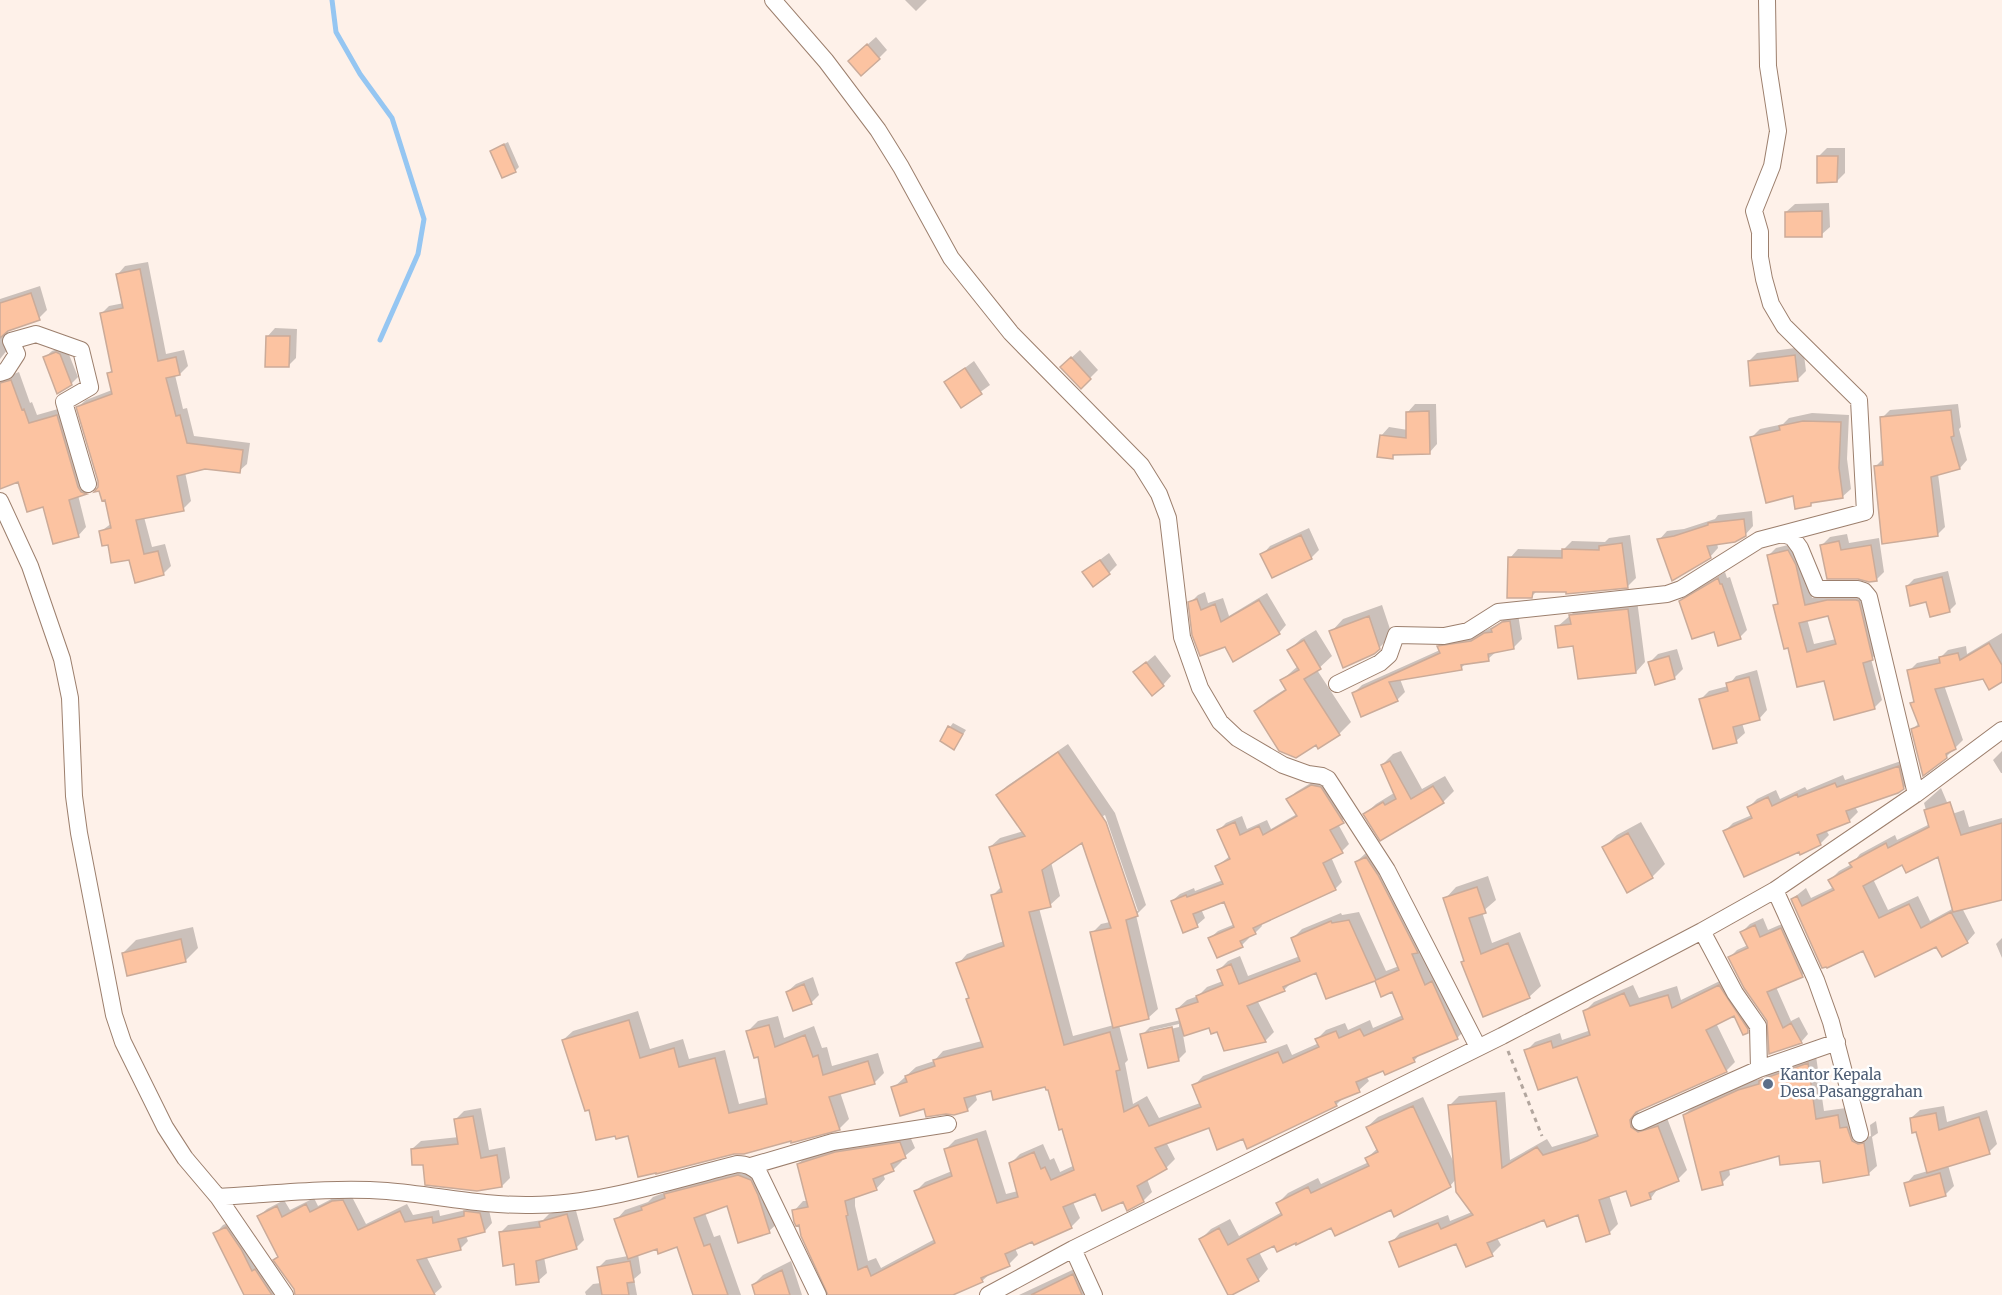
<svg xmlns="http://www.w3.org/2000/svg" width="2002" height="1295" font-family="Merriweather,serif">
<rect width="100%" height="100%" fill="#fef1e9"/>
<path fill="#0003" fill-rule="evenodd" d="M905,0H927L916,11Z
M876,37L887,50L879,58L858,53Z
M508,142L519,167L515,171L491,151Z
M1827,148H1845V173L1837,181L1819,156Z
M1829,203L1830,227L1821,235L1786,212L1795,204Z
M148,262L166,354L184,350L188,366L180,374L175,375L183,409L187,408L194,436L250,443L247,464L239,471L204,467L185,472L191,501L183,509L144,517L152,547L165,544L171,566L163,574L130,558L109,543L100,532L112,523L78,407L86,400L112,390L108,374L113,369L101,314L109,306L124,303L118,274L125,266Z
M40,286L47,310L39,318L7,330L12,344L0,359V299Z
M275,328L297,329L296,358L288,366L267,337Z
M64,346L66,347L78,377L71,384L45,357L52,351Z
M1803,347L1806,371L1798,379L1749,361L1757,353Z
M1080,350L1098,370L1090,378L1070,359Z
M974,361L990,385L961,406L945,383Z
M0,371L8,376L19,372L30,403L32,402L37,415L65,407L94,485L86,493L78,495L86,527L78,536L19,480L0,487Z
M1415,404H1436L1437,444L1429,453L1396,454L1392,457L1381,436L1389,427L1408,430L1407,413Z
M1958,404L1961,427L1959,429L1967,460L1960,468L1938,474L1945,527L1937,535L1875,467L1883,459L1882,418L1890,410Z
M1812,413L1849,415L1847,459L1851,489L1842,497L1813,501L1810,504L1794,494L1752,437L1760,429L1783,424L1789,418Z
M1752,511L1753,526L1745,535L1717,543L1718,548L1710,557L1659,540L1667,531L1684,529L1715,519L1718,515Z
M1309,528L1319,550L1311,558L1262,555L1270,546Z
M1847,534L1849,543L1879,538L1884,572L1876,580L1821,546L1830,537Z
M1630,535L1636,578L1628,586L1567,591H1537L1532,596L1510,558L1518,549L1563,550L1572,541L1605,542L1609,538Z
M1796,543L1803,557L1812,598L1835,592H1864L1880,651L1871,659L1882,700L1874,708L1825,679L1790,646L1775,606L1779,602L1768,556L1776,548ZM1829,614L1836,639L1814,644L1807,619Z
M1109,553L1117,565L1109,573L1084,572Z
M1948,571L1956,604L1949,611L1907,586L1914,579Z
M1725,572L1727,578L1730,577L1747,630L1740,637L1715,630L1681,601L1688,594Z
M1205,592L1208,603L1223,598L1229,616L1267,593L1286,625L1279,633L1225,645L1190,603L1198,595Z
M1637,600L1645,662L1636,672L1574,644L1557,627L1581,606Z
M1382,605L1392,635L1379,648L1331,632L1343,619Z
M1511,614H1518L1522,639L1513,648L1497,651L1488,659L1467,662L1461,668L1400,679L1405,692L1397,700L1354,693L1362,685L1440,650L1439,647L1447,639L1480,633L1497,625Z
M1316,630L1332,656L1317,670L1351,722L1339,734L1317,743L1256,711L1268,700L1287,688L1282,680L1298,666L1289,650L1301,639Z
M2002,633V680L1983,677L1944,685L1963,740L1946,757L1913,729L1919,723L1909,671L1917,663L1940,658L1948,650L1966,646L1967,654Z
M1677,649L1683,669L1674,678L1650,662L1658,654Z
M1155,655L1171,676L1163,685L1135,672Z
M1757,670L1767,710L1759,719L1742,723L1745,733L1736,741L1701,699L1709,691L1728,686L1736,676Z
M953,723L966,730L954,748L950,727Z
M1068,744L1115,813L1146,905L1136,915L1158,1009L1148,1018L1119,1025L1128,1060L1125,1063L1133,1104L1147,1096L1159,1118L1200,1103L1194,1086L1203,1076L1287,1044L1292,1055L1319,1043L1317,1039L1326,1030L1345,1023L1348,1030L1370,1020L1373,1028L1403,1015L1392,990L1382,995L1375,979L1317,971L1293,981L1284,990L1257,1000L1274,1032L1265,1041L1218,1030L1210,1027L1183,1035L1186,1052L1178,1060L1142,1035L1150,1027L1181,1020L1177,1009L1187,1000L1198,996L1207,987L1223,981L1219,970L1228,961L1240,956L1248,976L1300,956L1293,938L1302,929L1341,913L1342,915L1359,912L1386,971L1399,966L1356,862L1366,853L1376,849L1466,1029L1457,1038L1421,1053L1414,1061L1384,1069L1366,1076L1369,1081L1359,1090L1345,1096L1336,1105L1244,1138L1209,1126L1166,1142L1175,1159L1166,1168L1147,1179L1152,1192L1143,1201H1124L1096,1193L1073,1202L1080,1218L1071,1227L1015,1248L1018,1255L1009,1264L992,1272L982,1281L953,1295H830L794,1211L803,1201H808L798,1164L808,1155L909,1134L915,1148L901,1159L902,1161L893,1170L883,1174L885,1179L876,1189L855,1196V1206L868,1261L876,1258L881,1268L935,1239L916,1191L925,1182L952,1171L946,1149L955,1140L986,1130L1006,1194L1018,1191L1011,1163L1020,1154L1043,1144L1050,1160L1054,1158L1060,1172L1075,1165L1063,1127L1046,1085L992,1089L975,1093L977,1100L968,1109L954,1114L925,1107L893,1088L916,1067L934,1061L943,1051L982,1041L971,997L958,964L967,954L1004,941L993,895L1002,886L990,847L1000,838L1024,831L998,795L1007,786ZM1105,815L1138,911H1135L1103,816ZM1082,841L1110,922L1101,924L1092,933L1114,1025L1073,1036L1039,908L1050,905L1060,896L1051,862ZM1179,1024V1027L1149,1034V1031Z
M1401,751L1422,789L1445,776L1454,791L1443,802L1365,814L1376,804L1394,793L1382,765L1393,754Z
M2002,751V773H2001L1993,760Z
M1907,759L1912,780L1903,788L1855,807L1858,812L1849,821L1826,830L1829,835L1820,844L1801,853L1800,850L1725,831L1733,823L1752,815L1749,807L1757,799L1776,790L1780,799L1805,787L1807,790L1843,775L1845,780Z
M1319,778L1350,814L1338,824L1349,844L1342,851L1331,857L1342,882L1335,889L1261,923L1262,926L1255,933L1248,936L1249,938L1242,945L1210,938L1218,931L1235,924L1225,900L1201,909L1205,918L1197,925L1184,931L1172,901L1180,894L1194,888L1195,891L1223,880L1217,866L1230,856L1219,830L1226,823L1242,816L1247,829L1267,820L1271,829L1297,814L1288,799L1296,792Z
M1941,788L1952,814L1964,810L1969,827L2002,818V897L1962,908L1975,933L1967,942L1863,949L1828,966L1792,899L1806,888L1811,898L1834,887L1830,880L1839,871L1852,864L1860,854L1895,835L1897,840L1930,824L1924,803ZM1939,855L1954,908L1930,921L1918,896L1888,910L1873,879L1903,863Z
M1641,822L1665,864L1652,877L1604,847L1617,835Z
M1488,876L1496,900L1482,912L1492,943L1520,932L1541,986L1529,997L1462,962L1465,959L1445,899L1456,887Z
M1763,918L1768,930L1789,921L1810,968L1802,975L1776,987L1791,1021L1799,1017L1808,1034L1801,1042L1768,1020L1730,957L1737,950L1748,945L1742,932L1750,924Z
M193,927L198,948L185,961L123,953L136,940Z
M2002,938V958L1996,944Z
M813,977L819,995L811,1003L787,992L796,984Z
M1728,977L1756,1022L1747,1031L1734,1014L1716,1023L1735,1062L1726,1071L1638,1110L1639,1118H1667L1687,1170L1678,1179L1659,1187L1651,1198L1632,1204L1627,1189L1609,1195L1618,1224L1609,1233L1579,1213L1545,1218L1497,1238L1501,1245L1492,1254L1457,1242L1391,1243L1400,1233L1448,1215L1450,1221L1472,1212L1456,1179L1450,1186L1391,1208L1332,1226L1296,1241L1274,1244L1259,1252L1268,1269L1258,1280L1200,1240L1211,1229L1230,1219L1239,1236L1282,1212L1278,1203L1288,1193L1318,1178L1321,1184L1369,1162L1367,1158L1378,1148L1367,1127L1378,1117L1423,1097L1454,1163L1450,1105L1459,1096L1505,1092L1510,1160L1547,1139L1552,1147L1598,1133L1578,1075L1526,1051L1535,1042L1560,1033L1562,1040L1591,1030L1585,1011L1594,1002L1633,985L1639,998L1677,986L1681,1000Z
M638,1011L650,1049L683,1039L689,1059L725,1050L739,1104L767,1097L759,1055L748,1031L758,1021L778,1016L784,1038L814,1026L822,1048L827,1047L832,1066L878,1053L884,1073L874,1083L840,1092L849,1119L839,1129L734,1152L630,1134L591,1108L563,1040L573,1031Z
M1816,1056L1824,1111L1846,1108L1848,1120L1855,1119L1867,1137L1871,1136L1870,1125L1876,1121L1878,1133L1872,1137L1877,1166L1868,1174L1821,1159L1780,1154L1729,1168L1730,1175L1722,1183L1684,1115L1693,1107L1748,1082L1764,1078L1769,1073Z
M1944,1106L1947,1122L1987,1110L1997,1144L1989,1152L1948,1165L1954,1186L1946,1194L1911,1204L1906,1184L1914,1175L1928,1171L1917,1130L1911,1118L1920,1110Z
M481,1108L489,1150L505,1147L510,1178L502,1186L425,1163L412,1149L421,1141L459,1137L456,1119L464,1111Z
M749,1166L779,1222L769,1231L728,1204L705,1213L714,1237L720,1235L741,1295H694L678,1245L658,1247L638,1254L641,1273L634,1279L637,1295H586L585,1292L593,1284L601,1283L599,1267L606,1260L628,1256L616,1220L625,1210L648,1202L653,1197L669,1191L675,1185Z
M350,1193L366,1224L407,1204L413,1215L439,1210L440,1216L466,1210L473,1204L488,1206L492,1223L485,1231L466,1236L468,1241L460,1249L426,1256L442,1287L433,1295H298L259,1216L267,1209L284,1200L290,1210L314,1198L318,1206L341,1194Z
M575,1207L584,1240L576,1248L544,1257L547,1273L538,1281L515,1262L500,1233L508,1225L543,1220L549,1214Z
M235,1220L282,1295H245L215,1234L223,1225Z
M791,1261L802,1295H757L753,1285L763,1275Z
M1083,1265L1099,1295H1019Z"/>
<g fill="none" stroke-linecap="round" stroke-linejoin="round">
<path stroke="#95c6f2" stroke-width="5" d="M332,0L336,32L360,74L392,118L424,219L418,254L380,340"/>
</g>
<path fill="#fcc3a1" stroke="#cbab99" stroke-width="1.5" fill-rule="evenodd" d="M867,44L880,59L861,76L848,61Z
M504,144L516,172L502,178L490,151Z
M1817,156H1838L1837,182L1817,183Z
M1822,211V237H1785V212Z
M140,269L158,361L176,357L180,375L166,378L176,416L180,415L187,443L243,450L240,473L205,469L177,476L184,511L136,520L144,554L158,551L164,575L135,583L129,560L111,563L108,545L102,546L99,531L111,528L105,500L102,501L99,491L94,492L98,487V481L76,407L112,394L107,373L112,372L100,313L123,308L116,274Z
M31,293L40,320L8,331L0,338V303Z
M266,336H290L289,367H265Z
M56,352L60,354L72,385L57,394L43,357Z
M1795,355L1798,381L1750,386L1748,361Z
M1071,357L1091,379L1081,389L1060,367Z
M965,368L982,394L961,408L944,382Z
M11,380L22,410L24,409L29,423L57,415L78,487L81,492L87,494L69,500L79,537L53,544L43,507L27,512L18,482L0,489V383Z
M1951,410L1954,436L1951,437L1960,469L1931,477L1938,536L1882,544L1874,466L1883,465L1880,417Z
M1429,411L1430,454L1393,455V459L1377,457L1380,435L1406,438V412Z
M1803,421L1841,422L1839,468L1843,498L1811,503V506L1795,509L1793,496L1766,503L1750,437L1780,430L1779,426Z
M1744,519L1746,536L1735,542L1707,546L1711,558L1672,581L1657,539L1674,536L1708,525V523Z
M1301,535L1312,559L1272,578L1260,554Z
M1839,541L1841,550L1871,545L1877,581L1869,582L1858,579H1827L1820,545Z
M1622,543L1628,588L1566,594V592H1533L1532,598H1507L1508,557L1562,558V549L1599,550V546Z
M1788,550L1796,565L1805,605L1827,600H1856L1859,601L1873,660L1863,663L1875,709L1834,720L1824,681L1797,687L1788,648L1784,649L1773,605L1778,604L1767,555ZM1828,616L1836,644L1807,652L1799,623Z
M1100,560L1110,574L1093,587L1082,572Z
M1942,577L1950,612L1930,617L1926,602L1910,606L1906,586Z
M1718,578L1720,584H1722L1741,639L1718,646L1714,632L1692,639L1679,601Z
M1197,599L1201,610L1215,604L1221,622L1259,600L1280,634L1233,662L1225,647L1200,656L1192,635L1188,602Z
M1628,609L1636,673L1578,679L1573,646L1558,648L1555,626L1571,624L1569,615Z
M1369,616L1380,649L1374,654L1343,668L1329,631Z
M1510,621L1514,649L1488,654L1489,661L1461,665L1462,670L1389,682L1398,701L1361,717L1352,693L1440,653L1437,646L1471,641L1484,633L1492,632L1491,629L1502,622Z
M1304,640L1321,669L1304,679L1340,735L1318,749L1316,745L1296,758L1279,751L1254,711L1286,690L1280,680L1299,670L1287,650Z
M1989,643L2002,665V682L1989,690L1983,679L1935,689L1956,749L1946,754L1947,758L1923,776L1911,729L1919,726L1910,703L1914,702L1907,670L1940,663L1939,657L1958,653L1960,660Z
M1669,656L1675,679L1655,685L1648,662Z
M1146,662L1164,686L1152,696L1133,672Z
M1749,677L1760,720L1733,727L1737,743L1713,749L1699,699L1728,691L1726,683Z
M948,726L963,734L954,750L940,741Z
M1058,752L1106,822L1138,916L1126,920L1149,1019L1113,1028L1090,932L1111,928L1082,843L1042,870L1051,907L1029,912L1064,1045L1110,1032L1120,1070L1116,1071L1124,1112L1138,1105L1149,1126L1201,1107L1192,1085L1278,1052L1283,1063L1319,1047L1315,1039L1336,1031L1339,1038L1360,1029L1364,1036L1403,1019L1392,992L1381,997L1375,981L1326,999L1316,973L1283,987L1285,991L1247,1006L1266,1042L1224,1051L1217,1032L1211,1034L1209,1028L1184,1036L1176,1009L1198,1002L1196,996L1223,985L1217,970L1231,964L1239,984L1300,961L1291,938L1331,921L1332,923L1349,920L1376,980L1399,970L1355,862L1366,857L1378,875L1418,953L1412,954L1425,985L1432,981L1458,1039L1413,1058L1415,1062L1385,1075L1383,1071L1356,1082L1360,1092L1335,1102L1337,1106L1247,1149L1243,1139L1217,1150L1209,1128L1155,1148L1167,1169L1137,1186L1144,1202L1127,1211L1123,1202L1102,1211L1095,1194L1063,1207L1072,1228L1034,1245L1032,1242L1005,1254L1010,1266L981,1278L983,1282L953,1295H828L801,1236L799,1225L796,1226L794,1222L792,1210L808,1207L797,1164L835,1152L900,1142L906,1158L891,1164L894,1171L873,1179L877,1190L845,1201L848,1215L846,1216L858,1270L867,1266L871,1276L935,1243L914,1191L952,1176L944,1149L977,1139L997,1203L1018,1197L1009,1163L1034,1152L1041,1169L1045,1167L1051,1180L1074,1170L1062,1129L1059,1130L1048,1090H1046L1045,1087L993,1100L991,1091L964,1098L968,1111L954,1115L946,1114L926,1117L924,1109L900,1116L891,1087L907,1082L905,1076L935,1066L933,1060L983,1047L966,999L969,998L956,963L1004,946L991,895L1002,892L989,847L1025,836L996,795Z
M1390,761L1411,799L1433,786L1444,803L1380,841L1363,814L1383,802L1385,805L1396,799L1381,765Z
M1899,766L1904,789L1898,793L1846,811L1850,822L1817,835L1821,845L1800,855L1799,852L1744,877L1723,831L1752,818L1747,807L1768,797L1772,806L1797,794L1798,797L1835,783L1837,787Z
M1311,785L1321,787L1344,823L1330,830L1343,853L1323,863L1336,890L1253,928L1256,934L1240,941L1243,947L1217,958L1208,938L1234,927L1224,902L1193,914L1198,927L1183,933L1171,901L1186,895L1187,897L1223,884L1215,866L1230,859L1217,830L1235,822L1240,835L1259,826L1263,835L1297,816L1286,799Z
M1950,802L1961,835L2002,823V900L1953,912L1938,857L1906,873L1902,865L1863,886L1879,918L1909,904L1921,928L1951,912L1968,943L1942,957L1936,947L1875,977L1863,951L1827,968L1826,967L1822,968L1791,899L1797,896L1802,906L1834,890L1828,880L1852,867L1849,863L1886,843L1888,848L1929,827L1924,810Z
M1628,833L1653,878L1627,893L1602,847Z
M1477,887L1486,913L1469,918L1481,954L1508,943L1530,998L1483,1017L1461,962L1464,961L1443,898Z
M1755,925L1760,937L1781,928L1803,977L1767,992L1783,1028L1791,1023L1802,1043L1769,1054L1767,1021L1744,988L1728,957L1748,948L1740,932Z
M181,939L186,962L127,976L122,953Z
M804,984L812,1004L793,1011L786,992Z
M1719,985L1748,1029V1033L1743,1035L1734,1016L1706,1030L1727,1072L1636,1112L1630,1120L1631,1127L1638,1132L1658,1126L1679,1181L1649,1193L1651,1199L1631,1206L1626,1191L1599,1200L1610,1234L1586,1242L1578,1215L1547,1227L1544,1220L1487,1243L1493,1256L1466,1267L1456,1244L1399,1267L1389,1242L1438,1223L1441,1229L1473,1215L1456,1192L1448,1105L1496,1101L1502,1168L1537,1147L1543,1155L1587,1141L1598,1136L1577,1077L1538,1090L1524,1050L1551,1041L1553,1048L1590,1035L1583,1011L1624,993L1630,1006L1668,995L1672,1008Z
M629,1020L640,1058L674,1048L679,1067L715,1058L729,1113L767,1104L758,1057L754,1058L746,1031L769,1025L775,1047L805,1035L813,1057L818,1055L823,1075L868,1061L875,1084L829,1097L840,1130L791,1143V1141L744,1154H734L656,1174V1173L638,1177L628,1136L616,1139L615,1136L596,1140L589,1110L585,1111L562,1040Z
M1172,1027L1179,1061L1148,1068L1140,1034Z
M1808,1063L1816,1119L1838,1115L1840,1128L1847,1127L1852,1141L1858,1144L1864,1143L1869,1175L1823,1183L1820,1161L1780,1165L1779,1156L1720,1172L1723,1185L1702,1190L1683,1115L1738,1090L1759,1084V1081L1763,1079Z
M1413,1106L1451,1187L1394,1217L1391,1210L1335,1236L1331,1228L1296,1245V1243L1277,1252L1274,1246L1247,1259L1259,1281L1232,1295H1228L1199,1239L1219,1228L1228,1245L1282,1215L1276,1203L1308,1187L1311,1193L1369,1166L1365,1158L1378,1152L1366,1127Z
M1936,1113L1939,1130L1979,1117L1990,1154L1927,1173L1916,1132L1912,1133L1910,1118Z
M473,1116L481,1158L497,1155L502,1187L477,1191L425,1185L423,1165H412L411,1149L458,1144L454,1119Z
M1940,1173L1946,1196L1910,1206L1904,1183Z
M738,1175L751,1180L758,1195L770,1233L738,1243L727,1206L694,1218L704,1246L710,1244L728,1295H693L677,1247L658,1254L657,1249L628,1259L614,1219L642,1210L641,1207L665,1198L664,1194Z
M343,1200L358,1230L400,1211L405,1222L432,1217L433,1223L464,1216V1211L480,1213L485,1232L458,1239L461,1250L417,1260L435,1295H295L294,1289L273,1260L278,1257L257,1216L277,1206L282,1217L306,1204L310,1212L332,1201Z
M567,1214L577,1249L536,1261L539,1282L516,1285L514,1264L503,1266L499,1232L540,1227L539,1222Z
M226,1227L241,1249L252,1271L255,1269L272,1295H244L213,1233Z
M630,1261L634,1282L627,1283L629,1295H602L597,1267Z
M782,1270L790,1295H755L752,1285Z
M1073,1274L1082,1295H1031Z"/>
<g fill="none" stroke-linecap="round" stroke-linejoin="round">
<defs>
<path id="street" d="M773,0L826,61L878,130L901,167L951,258L1011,333L1141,465L1159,494L1168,518L1182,637L1200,688L1220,722L1237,738L1283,765L1308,774L1322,776L1328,779L1387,870L1478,1047
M1767,0L1768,66L1778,131L1772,166L1754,211L1760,232V257L1764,279L1771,304L1784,326L1859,400L1865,512L1782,534
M0,373L6,371L17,354L11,341L36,334L81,350L90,387L64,402L88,484
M0,501L30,566L62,659L70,698L74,796L79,833L114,1015L123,1042L165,1127L185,1158L218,1197L285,1295
M1337,684L1380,663L1389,655L1396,635L1444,636L1468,631L1498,612L1667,594L1681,589L1759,540L1782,534L1792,537L1800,548L1817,589H1858L1864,591L1869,597L1916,794
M1775,890L1816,980L1831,1022L1860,1134
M1702,931L1735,993L1758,1026L1759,1069L1837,1042
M1640,1122L1759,1069
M751,1166L833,1142L948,1124
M218,1197C274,1194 331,1187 387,1191C435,1195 483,1206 532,1205C598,1205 673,1180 737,1164C747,1164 752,1167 759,1173L818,1295
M1073,1249L1094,1295
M988,1295L1073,1249L1502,1036L1702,931L1775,890L1916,794L2002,730"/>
</defs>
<use href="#street" stroke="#9c7f6d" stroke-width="18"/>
<path stroke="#b2a69e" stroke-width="3" stroke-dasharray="4.5 4.5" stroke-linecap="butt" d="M1508,1051L1542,1136"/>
<use href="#street" stroke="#fff" stroke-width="16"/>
</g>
<circle fill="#5c6f8a" stroke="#fff" stroke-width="2" cx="1768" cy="1084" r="6"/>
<g text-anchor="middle" stroke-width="5" stroke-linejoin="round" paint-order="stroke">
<g font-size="15" fill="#4e5e75" stroke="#fff" text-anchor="start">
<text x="1780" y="1080">Kantor Kepala<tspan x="1780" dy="17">Desa Pasanggrahan</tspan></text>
</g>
</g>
</svg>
